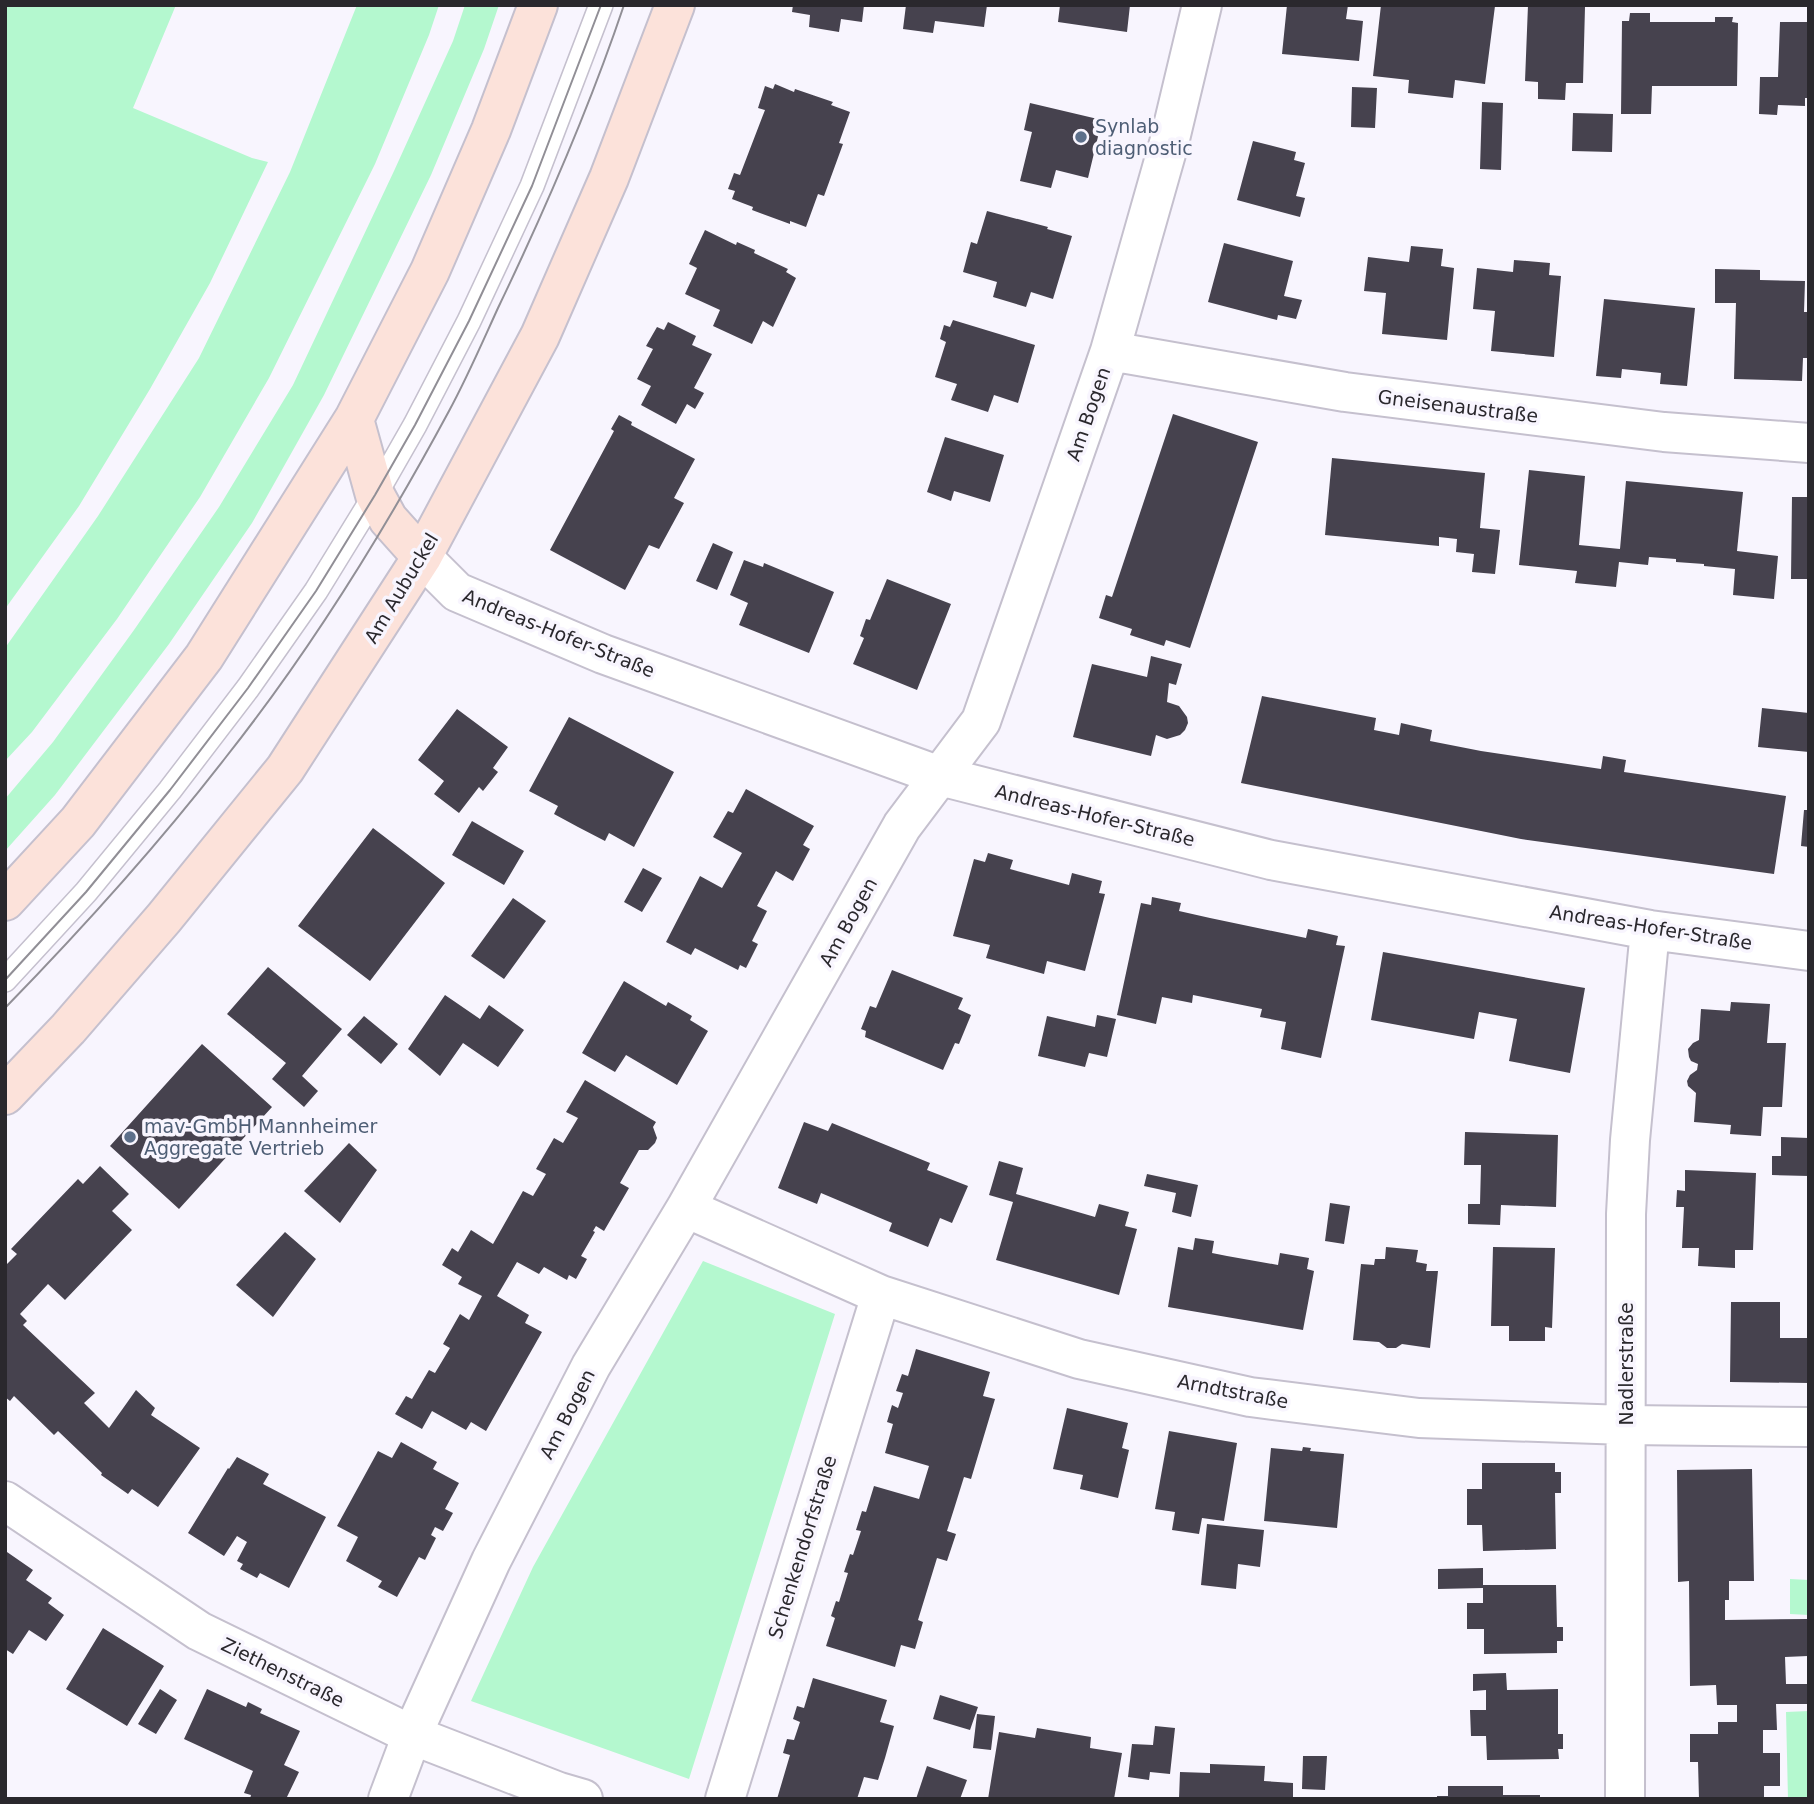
<svg xmlns="http://www.w3.org/2000/svg" width="1814" height="1804" font-family="'DejaVu Sans',sans-serif">
<rect width="100%" height="100%" fill="#f8f5fe"/>
<path fill="#b4f8cf" d="M5,5H176L133,108L252,158L268,162L210,283L150,389L79,506L5,609Z
M357,5H439L429,35L375,164L269,378L200,497L117,619L32,732L5,761V648L98,516L199,358L290,172Z
M465,5H499L484,49L431,175L324,395L252,523L169,644L55,795L5,851V799L53,742L134,630L219,507L293,385L394,171L453,41Z
M703,1261L835,1314L689,1779L471,1701L533,1567Z
M1790,1579L1809,1580V1615L1790,1614Z
M1809,1711V1799H1788L1786,1712Z"/>
<path fill="#46424e" d="M793,5H864L862,22L841,19L839,32L809,27L810,15L792,12Z
M906,5H987L984,27L935,21L933,33L903,29Z
M1060,5H1130L1127,32L1058,22Z
M1287,5H1348L1346,19L1363,21L1359,61L1282,54Z
M1381,5L1495,6L1485,84L1455,80L1453,98L1408,93L1409,80L1373,76Z
M1528,5L1585,7L1583,83H1566L1565,100L1538,99V82L1525,81Z
M1630,13H1650V22H1715V17H1733L1732,22L1738,23L1737,86H1652L1651,114H1621L1622,21H1629Z
M1780,22H1809V98H1805V106L1778,105L1777,115L1759,114L1760,77H1778Z
M775,84L794,92L795,89L833,102L831,105L850,112L839,143L843,144L824,196L818,194L806,227L790,221V224L752,210L753,207L732,199L735,191L728,189L734,173L740,175L765,110L758,108L765,86L773,89Z
M1352,87L1377,88L1375,128L1351,127Z
M1482,102L1503,103L1501,170L1480,169Z
M1030,103L1102,120L1088,178L1056,170L1051,188L1020,181L1032,132L1024,130Z
M1573,113L1613,114L1612,152L1572,151Z
M1253,141L1296,152L1294,160L1305,163L1296,196L1305,198L1300,217L1237,200Z
M987,211L1048,227L1047,229L1072,236L1053,299L1031,292L1026,307L993,297L997,282L963,272L971,242L977,244Z
M705,230L736,245L737,242L755,250L754,253L788,269L786,272L796,278L773,327L763,321L752,344L713,326L720,310L685,294L697,268L689,264Z
M1224,243L1293,261L1284,296L1302,300L1296,319L1278,315L1277,320L1208,302Z
M1411,246L1443,249L1441,266L1454,268L1447,340L1382,334L1386,293L1364,291L1368,257L1409,262Z
M1514,260L1550,263L1549,275L1561,276L1554,357L1491,351L1495,311L1473,309L1477,268L1513,272Z
M1715,269L1760,270V280L1805,281L1804,312H1809V358H1803L1802,381L1734,379L1736,303H1715Z
M1604,299L1695,308L1687,386L1660,384L1661,373L1622,369L1621,378L1596,376Z
M953,320L1035,345L1018,403L994,395L988,412L951,400L957,384L935,377L946,342L940,339L944,325L950,327Z
M668,322L696,336L692,345L712,354L694,388L704,393L695,409L687,404L676,424L641,405L651,386L637,379L653,349L646,346L657,327L664,330Z
M1173,414L1258,442L1190,648L1166,640L1164,646L1130,635L1132,629L1099,618L1106,595L1112,597Z
M619,415L632,422L631,425L695,459L674,498L684,503L659,549L649,545L625,590L550,550L614,431L611,429Z
M945,437L1004,455L990,502L954,491L951,501L927,492Z
M1332,458L1485,473L1480,528L1500,530L1495,574L1472,572L1474,554L1456,552L1457,539L1439,537V546L1325,535Z
M1529,470L1585,476L1579,545L1620,549L1626,481L1743,492L1737,551L1778,556L1774,599L1733,595L1735,569L1704,566V564L1676,562V559L1649,557L1648,565L1619,562L1616,587L1575,583L1577,571L1519,565Z
M1792,497H1809V579H1791Z
M713,543L733,552L717,590L696,581Z
M744,560L763,567L764,563L834,592L809,653L739,625L748,603L730,595Z
M887,579L951,604L917,690L853,664L864,638L860,636L866,619L870,620Z
M1151,656L1182,664L1176,685L1169,683L1167,702L1179,706L1187,717L1188,723L1185,730L1180,735L1167,739L1156,735L1151,756L1073,737L1092,664L1147,677Z
M1262,696L1376,718L1374,730L1399,735L1401,723L1432,730L1430,741L1481,751L1601,769L1603,756L1626,760L1624,772L1786,796L1774,874L1521,839L1241,783Z
M1762,708L1809,713V752L1758,747Z
M457,709L508,747L493,768L498,772L483,791L479,787L459,813L434,794L444,781L418,760Z
M569,717L674,772L634,847L609,833L605,841L578,827L554,814L558,806L529,791Z
M746,789L814,826L803,845L810,849L793,881L776,871L757,906L767,911L752,941L758,944L746,968L740,965L738,970L695,948L691,955L666,942L700,876L722,888L742,853L713,837L728,811L733,813Z
M1804,810H1809V847L1801,846Z
M472,821L524,851L504,885L452,855Z
M373,828L445,883L370,981L298,926Z
M988,853L1013,860L1010,869L1069,885L1072,873L1102,881L1099,893L1105,894L1085,971L1047,961L1044,974L986,958L990,945L953,936L974,859L985,862Z
M643,868L662,878L642,912L624,902Z
M1152,897L1181,903L1179,911L1210,918L1306,938L1308,929L1338,936L1336,945L1345,946L1321,1058L1281,1049L1286,1022L1260,1017L1262,1009L1193,995L1192,1003L1162,997L1156,1024L1117,1015L1141,903L1151,905Z
M513,898L546,921L504,979L471,956Z
M1383,952L1585,988L1570,1073L1509,1061L1517,1019L1479,1012L1474,1039L1371,1020Z
M268,967L342,1029L302,1076L318,1091L304,1107L272,1079L286,1063L227,1014Z
M892,970L963,998L958,1009L971,1015L959,1044L955,1043L943,1070L865,1037L866,1031L861,1029L870,1006L876,1008Z
M624,981L666,1006L668,1002L692,1016L690,1020L708,1031L677,1085L626,1055L615,1072L582,1053Z
M445,995L480,1019L489,1005L524,1030L498,1067L463,1043L440,1076L408,1049Z
M1731,1002L1770,1004L1767,1043H1786L1782,1107H1763L1761,1136L1730,1134L1731,1125L1694,1122L1696,1093L1688,1086L1687,1081L1690,1075L1697,1070L1698,1064L1691,1061L1689,1057L1688,1049L1693,1043L1699,1040L1701,1009L1730,1011Z
M1097,1015L1116,1019L1107,1057L1089,1053L1085,1067L1038,1056L1047,1016L1095,1027Z
M364,1016L398,1044L381,1064L347,1035Z
M202,1044L272,1107L179,1209L110,1146Z
M585,1080L656,1122L653,1127L657,1138L655,1143L648,1150H639L620,1183L629,1188L604,1231L596,1226L593,1231L595,1232L581,1256L587,1259L576,1279L569,1275L567,1280L544,1267L539,1274L517,1262L497,1296L529,1315L525,1323L542,1332L486,1431L471,1422L466,1430L432,1411L422,1429L395,1414L406,1396L412,1399L429,1370L435,1373L450,1348L443,1344L460,1314L469,1320L482,1296L458,1284L462,1277L442,1265L452,1248L458,1252L471,1230L493,1244L523,1191L533,1196L546,1174L536,1169L554,1138L563,1143L578,1118L566,1112Z
M804,1122L828,1131L832,1123L930,1163L927,1170L968,1186L952,1223L940,1218L928,1247L889,1231L892,1223L821,1193L817,1204L778,1188Z
M1465,1132L1558,1135L1556,1207L1501,1205L1500,1225L1468,1224V1204H1480L1481,1165H1464Z
M1781,1137L1809,1138V1176L1772,1175V1156H1781Z
M349,1143L377,1170L340,1223L304,1191Z
M999,1161L1023,1168L1016,1194L1095,1217L1099,1204L1129,1212L1125,1226L1137,1229L1119,1295L996,1260L1013,1202L989,1195Z
M100,1166L129,1194L112,1211L132,1230L65,1300L48,1284L20,1314L27,1321L23,1325L95,1393L84,1403L109,1428L136,1390L155,1408L151,1415L200,1448L158,1507L132,1489L128,1494L101,1475L102,1473L58,1431L54,1435L14,1396L10,1401L5,1397V1266L17,1254L11,1249L78,1179L83,1184Z
M1685,1170L1756,1173L1753,1250H1735V1268L1698,1266L1699,1248H1682L1684,1207H1676L1677,1190L1685,1191Z
M1147,1174L1198,1185L1191,1217L1172,1212L1176,1193L1144,1186Z
M1330,1203L1350,1206L1344,1244L1325,1241Z
M285,1232L316,1259L273,1317L236,1285Z
M1195,1238L1214,1241L1212,1253L1227,1256L1278,1265L1280,1253L1309,1258L1307,1269L1314,1271L1303,1330L1168,1307L1178,1247L1193,1250Z
M1386,1247L1418,1250L1416,1262L1427,1264L1426,1271H1438L1430,1348L1402,1344L1396,1348H1387L1379,1342L1353,1340L1361,1264L1374,1265L1375,1259H1385Z
M1493,1247L1555,1248L1552,1328L1545,1327V1341H1509V1326H1491Z
M1731,1302H1780V1338H1809V1383L1730,1382Z
M916,1349L990,1372L983,1396L995,1399L971,1479L964,1477L954,1509L947,1531L956,1534L947,1561L937,1558L918,1620L923,1622L915,1649L901,1645L895,1667L826,1646L835,1618L831,1616L836,1601L839,1602L848,1573L844,1572L850,1554L853,1555L861,1531L856,1530L862,1511L866,1512L874,1486L919,1499L929,1466L885,1453L893,1424L887,1422L892,1405L898,1408L903,1393L896,1391L902,1374L908,1376Z
M1067,1408L1128,1423L1122,1448L1129,1450L1118,1498L1080,1489L1083,1475L1053,1469Z
M1169,1431L1237,1443L1224,1521L1202,1518L1199,1534L1172,1530L1175,1512L1155,1509Z
M401,1442L437,1462L433,1469L459,1483L445,1509L453,1513L443,1531L435,1527L431,1535L436,1538L425,1560L419,1557L397,1597L378,1587L382,1581L346,1561L358,1537L337,1526L378,1451L392,1458Z
M1303,1447L1311,1448L1310,1451L1344,1454L1337,1528L1264,1521L1271,1448L1302,1451Z
M237,1457L269,1474L263,1484L326,1517L289,1588L260,1573L257,1578L240,1569L243,1564L237,1561L247,1542L237,1536L224,1556L188,1533L228,1468L229,1469Z
M1482,1463H1555V1472H1561V1493H1555L1556,1549L1483,1551L1482,1525H1467V1489H1482Z
M1752,1469L1754,1581H1729V1600H1725V1620L1808,1619V1656L1785,1657L1786,1684H1809V1704H1776L1777,1730H1763V1753H1780V1786H1764V1799H1699L1698,1762H1690V1734H1718V1722H1737V1705H1717L1716,1685L1690,1686L1689,1581L1678,1582L1677,1470Z
M1207,1524L1264,1530L1260,1567L1238,1564L1236,1589L1201,1585Z
M7,1552L33,1570L26,1580L52,1598L48,1603L64,1615L46,1641L29,1630L13,1654L5,1649V1555Z
M1483,1568V1585H1556L1557,1627H1563V1641H1557V1653L1484,1654V1629H1467V1603H1483V1588L1438,1589V1569Z
M103,1628L164,1666L127,1726L66,1689Z
M1506,1673L1507,1690L1558,1689V1734H1563V1749H1558L1559,1759L1487,1760L1486,1736H1471L1470,1710H1486V1690L1473,1691V1674Z
M813,1678L887,1700L880,1722L894,1726L885,1758L878,1780L864,1777L857,1799H777L790,1755L783,1753L787,1739L794,1740L800,1722L793,1719L797,1706L804,1708Z
M160,1689L177,1700L156,1734L138,1724Z
M207,1689L246,1707L248,1702L262,1709L260,1713L300,1731L284,1765L299,1772L286,1799H250L251,1795L244,1793L253,1771L184,1739Z
M940,1695L978,1707L970,1730L933,1719Z
M977,1714L995,1716L991,1750L973,1748Z
M1155,1726L1175,1728L1170,1774L1150,1772L1149,1780L1128,1777L1132,1744L1153,1745Z
M1037,1728L1091,1737L1090,1748L1122,1753L1114,1799H988L999,1732L1035,1738Z
M1303,1756H1327L1325,1790L1302,1789Z
M1210,1764L1265,1766L1264,1781L1293,1783V1799H1179L1180,1772L1210,1773Z
M927,1766L967,1780L960,1799H916Z
M1448,1786H1503V1795H1540V1799H1437V1796H1448Z"/>
<g fill="none" stroke-linecap="round" stroke-linejoin="round">
<defs>
<path id="service" d="M5,980L86,892L170,790L248,688L316,591L375,495L415,425L469,321L532,186L601,5"/>
<path id="minor" d="M1110,351L1345,392L1664,432L1809,443
M422,557L457,592L603,654L940,776L1271,860L1650,930L1809,951
M686,1208L881,1295L1079,1359L1250,1397L1419,1418L1626,1425L1809,1427
M5,1501L199,1631L412,1735L559,1792L583,1799
M388,1799L412,1735L491,1561L591,1366L686,1208L902,826L981,721L1110,351L1169,143L1202,5
M725,1799L881,1295
M1625,1799L1626,1214L1630,1140L1650,930"/>
<path id="secondary" d="M354,419L375,495L388,519L422,557
M5,901L78,822L204,657L354,419L430,271L491,130L538,5
M5,1095L68,1029L164,918L285,769L422,557L540,336L609,178L675,5"/>
</defs>
<use href="#service" stroke="#c5c0ce" stroke-width="26"/>
<use href="#minor" stroke="#c5c0ce" stroke-width="42"/>
<use href="#secondary" stroke="#c5c0ce" stroke-width="42"/>
<use href="#service" stroke="#fff" stroke-width="23"/>
<use href="#minor" stroke="#fff" stroke-width="38"/>
<use href="#secondary" stroke="#fce2da" stroke-width="38"/>
<path stroke="#918f96" stroke-width="2" d="M5,980L86,892L170,790L248,688L316,591L375,495L415,425L469,321L532,186L601,5
M5,1008C83,928 158,845 226,757C310,651 385,530 449,411C467,378 482,343 498,308C545,210 589,109 624,5"/>
</g>
<g fill="#5c6f8a" stroke="#f8f5fe" stroke-width="2.5">
<circle cx="1081" cy="137" r="7"/>
<circle cx="130" cy="1137" r="7"/>
</g>
<g text-anchor="middle" stroke-width="7" stroke-linejoin="round" paint-order="stroke">
<g font-size="19" fill="#4e5e75" stroke="#f8f5fe" text-anchor="start">
<text x="1095" y="133">Synlab<tspan x="1095" dy="22">diagnostic</tspan></text>
<text x="144" y="1133">mav-GmbH Mannheimer<tspan x="144" dy="22">Aggregate Vertrieb</tspan></text>
</g>
<g font-size="19" fill="#2a282d" stroke="#f8f5fe">
<text transform="translate(1458 406) rotate(7)" y="7">Gneisenaustraße</text>
<text transform="translate(1088 414) rotate(-71)" y="7">Am Bogen</text>
<text transform="translate(401 588) rotate(-59)" y="7">Am Aubuckel</text>
<text transform="translate(559 633) rotate(22)" y="7">Andreas-Hofer-Straße</text>
<text transform="translate(1095 815) rotate(14)" y="7">Andreas-Hofer-Straße</text>
<text transform="translate(848 922) rotate(-61)" y="7">Am Bogen</text>
<text transform="translate(1651 927) rotate(9)" y="7">Andreas-Hofer-Straße</text>
<text transform="translate(1626 1364) rotate(-90)" y="7">Nadlerstraße</text>
<text transform="translate(1233 1391) rotate(11)" y="7">Arndtstraße</text>
<text transform="translate(567 1414) rotate(-63)" y="7">Am Bogen</text>
<text transform="translate(802 1547) rotate(-73)" y="7">Schenkendorfstraße</text>
<text transform="translate(283 1672) rotate(26)" y="7">Ziethenstraße</text>
</g>
</g>
<rect width="1814" height="1804" fill="none" stroke="#2a282d" stroke-width="14"/>
</svg>
